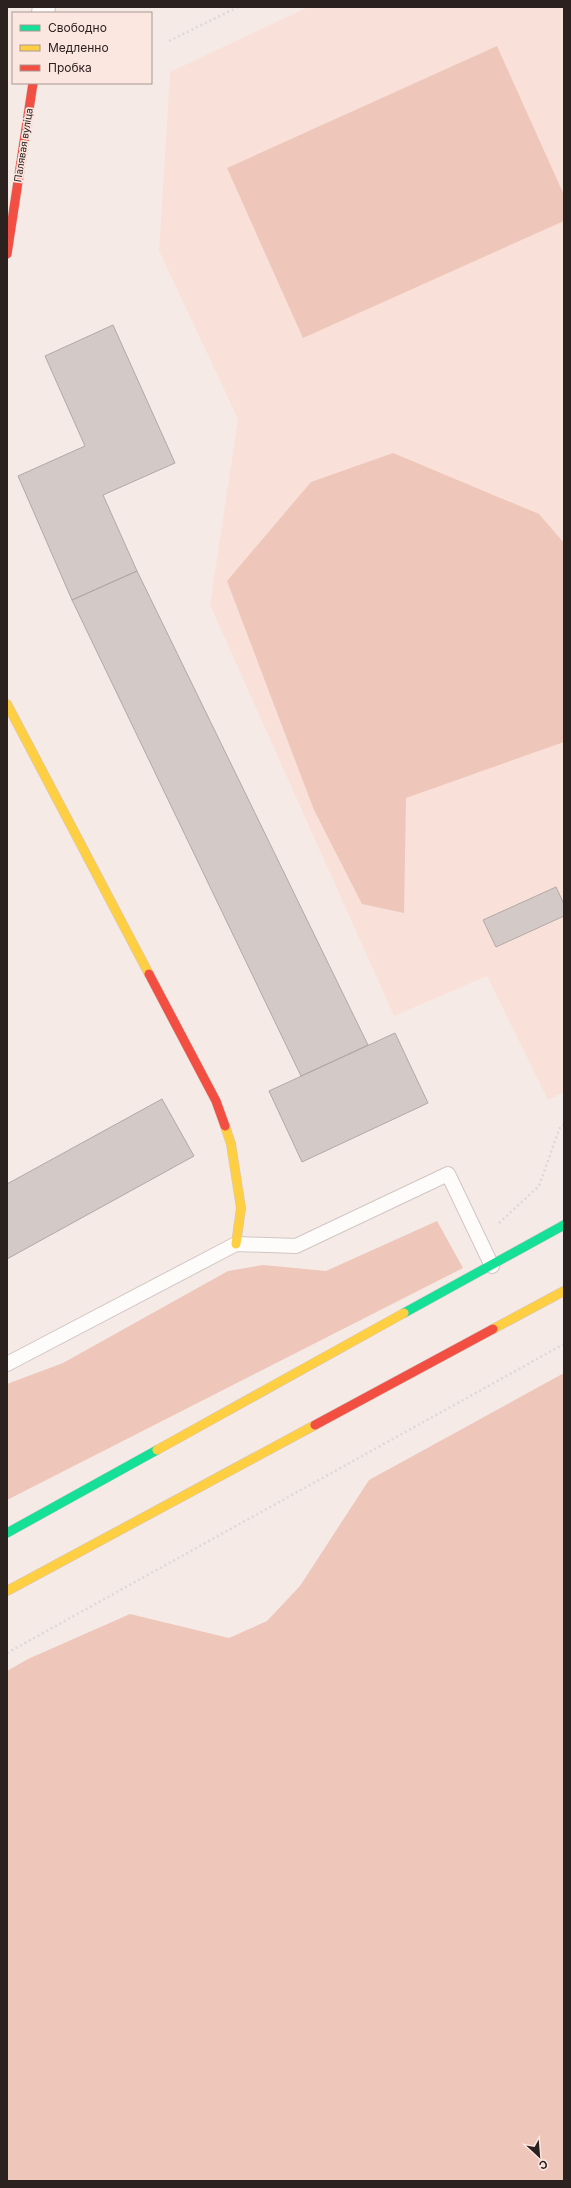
<svg xmlns="http://www.w3.org/2000/svg" width="571" height="2188" font-family="Inter,sans-serif">
<rect width="100%" height="100%" fill="#f6eae6"/>
<path fill="#f9e1d9" d="M308,7H564V1092L548,1100L487,976L394,1016L210,605L238,419L159,251L170,72Z"/>
<path fill="#eec6ba" d="M497,46L564,195V221L303,338L227,168Z
M393,453L539,514L564,543V742L406,798L404,913L362,904L314,810L227,581L311,482Z
M437,1221L463,1268L7,1500V1384L63,1363L228,1271L263,1265L326,1271Z
M564,1373V2181H7V1671L28,1659L130,1614L229,1638L267,1621L300,1586L369,1480Z"/>
<path fill="#d3c9c6" stroke="#b2a8a5" d="M113,325L175,463L103,495L137,571L72,600L18,476L85,446L45,356Z
M137,571L368,1045L301,1076L72,600Z
M556,887L564,904V916L496,947L483,920Z
M395,1033L428,1103L302,1162L269,1091Z
M162,1099L194,1156L7,1259V1184Z"/>
<g fill="none" stroke-linecap="round" stroke-linejoin="round">
<defs>
<path id="lane" d="M7,1364L236,1244L296,1246L448,1174L492,1266"/>
<path id="street" d="M43,13L44,7"/>
<path id="fast" d="M404,1313L564,1225
M7,1533L157,1450"/>
<path id="slow" d="M7,704L149,974
M225,1126L231,1144L241,1208L236,1244
M493,1329L564,1291
M157,1450L404,1313
M7,1591L315,1425"/>
<path id="jam" d="M7,254L33,83
M149,974L216,1101L225,1126
M315,1425L493,1329"/>
</defs>
<use href="#lane" stroke="#d0c6c3" stroke-width="16"/>
<use href="#street" stroke="#d0c6c3" stroke-width="24"/>
<use href="#fast" stroke="#d0c6c3" stroke-width="10"/>
<use href="#slow" stroke="#d0c6c3" stroke-width="10"/>
<use href="#jam" stroke="#d0c6c3" stroke-width="10"/>
<path stroke="#dcd9d8" stroke-width="2.5" stroke-dasharray="2 3" stroke-linecap="butt" d="M169,41L238,7
M499,1223L539,1186L560,1127L564,1125
M7,1653L564,1344"/>
<use href="#lane" stroke="#fefcfb" stroke-width="14"/>
<use href="#street" stroke="#fefcfb" stroke-width="22"/>
<use href="#fast" stroke="#16e098" stroke-width="9"/>
<use href="#slow" stroke="#ffcf43" stroke-width="9"/>
<use href="#jam" stroke="#f24e42" stroke-width="9"/>
</g>
<g text-anchor="middle" stroke-width="3.5" stroke-linejoin="round" paint-order="stroke">
<g font-size="10" fill="#2b211e" stroke="#fce6e0">
<text transform="translate(23 145) rotate(-81)" y="4">Палявая вуліца</text>
</g>
</g>
<rect width="571" height="2188" fill="none" stroke="#2b211e" stroke-width="16"/>
<rect x="12" y="12" width="140" height="72" fill="#fce6e0" stroke="#a89792"/>
<rect x="20" y="25" width="20" height="6" fill="#16e098" stroke="#a89792"/>
<text x="48" y="32" font-size="12" fill="#2b211e">Свободно</text>
<rect x="20" y="45" width="20" height="6" fill="#ffcf43" stroke="#a89792"/>
<text x="48" y="52" font-size="12" fill="#2b211e">Медленно</text>
<rect x="20" y="65" width="20" height="6" fill="#f24e42" stroke="#a89792"/>
<text x="48" y="72" font-size="12" fill="#2b211e">Пробка</text>
<g transform="translate(539 2156) rotate(154)" stroke="#fce6e0" stroke-width="3" paint-order="stroke">
<path d="M0-3L7 15L0 10L-7 15Z" fill="#2b211e"/>
<text y="-6" font-size="11" font-weight="bold" text-anchor="middle" fill="#2b211e">С</text>
</g>
</svg>
